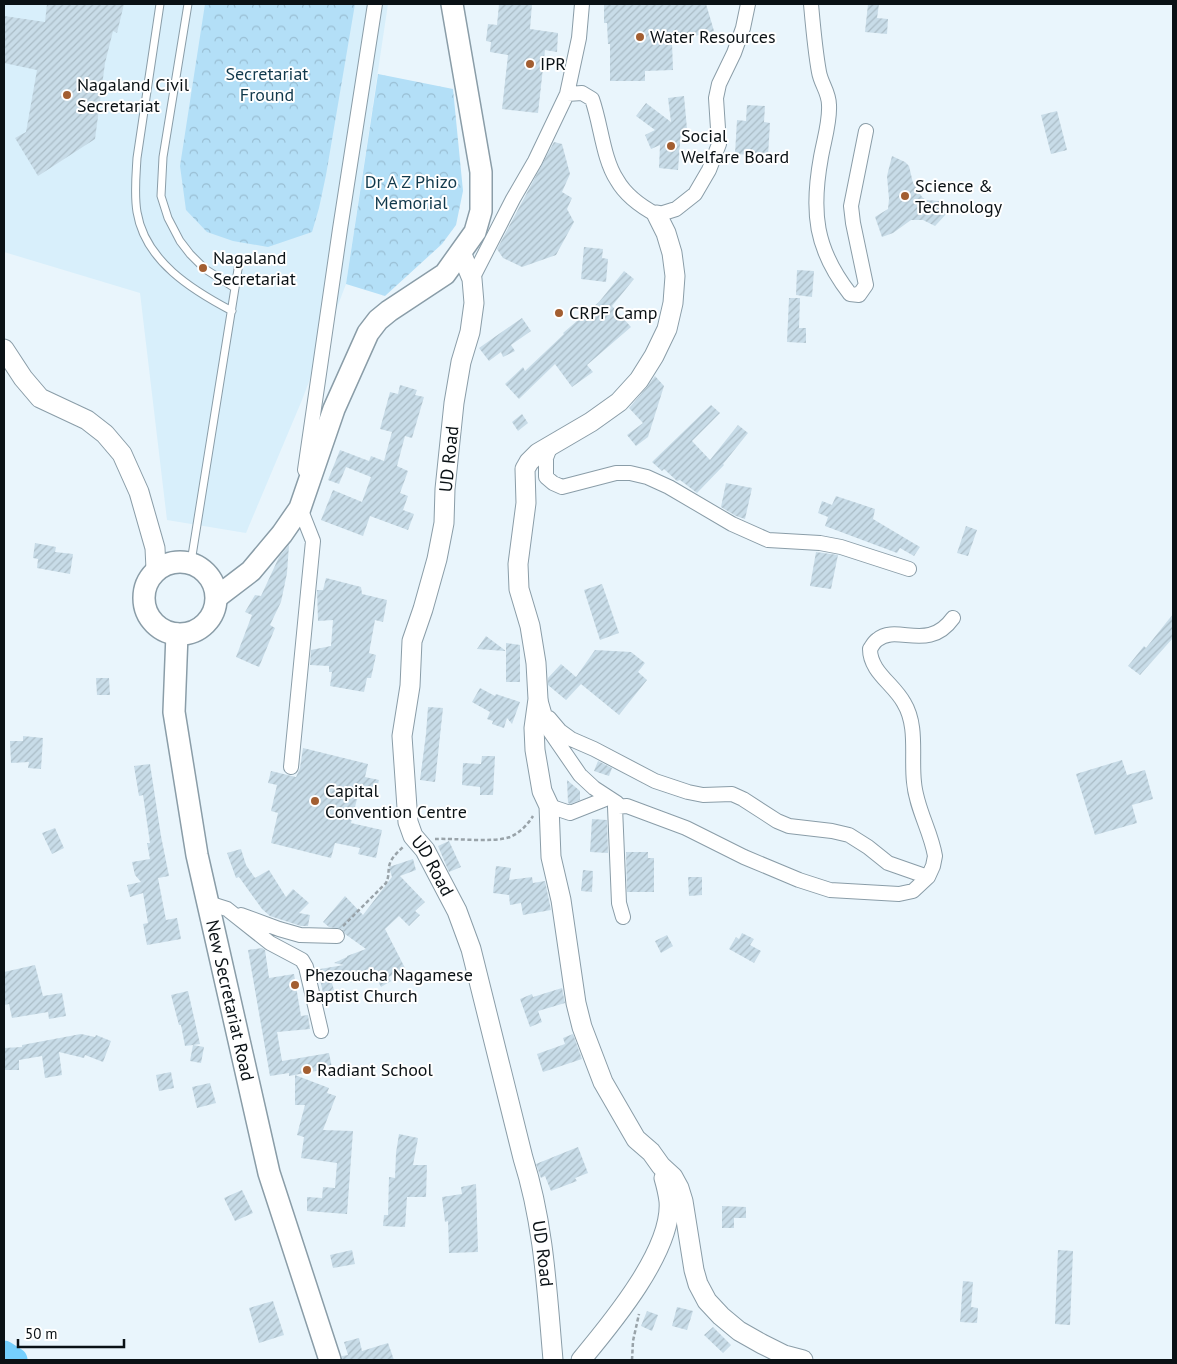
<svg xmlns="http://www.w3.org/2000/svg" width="1177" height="1364" font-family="'PT Sans',sans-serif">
<defs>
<pattern id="park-crowns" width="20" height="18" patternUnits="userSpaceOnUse" patternTransform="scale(1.25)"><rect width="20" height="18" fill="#b3dff7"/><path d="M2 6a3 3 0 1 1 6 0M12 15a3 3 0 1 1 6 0" fill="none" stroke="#99bed3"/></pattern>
<pattern id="building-hatch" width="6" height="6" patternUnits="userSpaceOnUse" patternTransform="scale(1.25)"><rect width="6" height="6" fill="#c8dce8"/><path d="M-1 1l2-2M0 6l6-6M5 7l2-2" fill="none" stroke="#aabcc6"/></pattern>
</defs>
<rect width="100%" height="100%" fill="#e9f5fc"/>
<path fill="#d8effb" d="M4,4H388L346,284L302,400L246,533L167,520L140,293L4,252Z"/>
<path fill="url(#park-crowns)" d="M205,4H355L326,175L319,208L312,232L268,247L233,241L207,232L186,210L180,166Z
M378,74L453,89L463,191L456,225L442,244L385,296L346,284Z"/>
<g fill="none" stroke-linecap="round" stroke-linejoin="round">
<path stroke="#75cffd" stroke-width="25" d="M4,1353L15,1360"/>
</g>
<path fill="url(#building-hatch)" d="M47,4H124L117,33L113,31L105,63L95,139L38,176L15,138L26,132L37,70L4,63V16L45,22Z
M499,4H532L530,29L558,33L557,52L545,50L538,113L502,109L508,55L490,52L491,42L486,41L488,24L497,25Z
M604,4H706L714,31L672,42L673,70L645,71V81H610V44H608L607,23H604Z
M868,4H879L877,18L888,19L887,34L865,32Z
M684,96L687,129L681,130L678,170L659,168L660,145L651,149L645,135L655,130L636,116L646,103L671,122L668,98Z
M747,105L765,106L764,122L770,123L768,156L735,154L737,120L746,121Z
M1057,111L1067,150L1051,154L1041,115Z
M554,142L562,144L570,174L562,192L572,198L567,209L574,222L556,255L522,267L503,258L497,249Z
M892,156L905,162L909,166L913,183L922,197L926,200L939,201L949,211L935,226L923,220H911L893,233L882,237L875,217L888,209L889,199L887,176Z
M584,247L603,249L602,258L608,259L606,282L581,279Z
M797,270L814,271L812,297L796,295Z
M624,271L634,279L612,306L631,327L587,365L593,372L572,387L555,364L519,399L505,384L523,367L525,371L564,334L563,333L599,302Z
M789,298H800L799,328H806V343L787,342Z
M522,318L531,331L511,345L515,351L503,357L501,352L489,361L479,348Z
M655,376L664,386L648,437L636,446L627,435L643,423L629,408L647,387Z
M400,385L417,390L415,395L424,397L412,438L405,436L397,466L408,471L400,493L408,496L403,510L414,514L408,530L370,516L363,536L321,520L333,490L362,502L371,477L346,467L339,484L328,480L340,450L369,461L371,456L384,461L392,432L380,429L390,392L398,394Z
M711,405L720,413L692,441L710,460L738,425L748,433L723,464L724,465L697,493L680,480L677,481L664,469L662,471L652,462Z
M522,414L528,423L518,431L512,422Z
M726,483L752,488L745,519L736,516L721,507Z
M836,496L875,509L873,519L920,547L914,556L900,548L897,553L825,526L828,517L818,513L822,501L832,505Z
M966,526L977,530L968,556L957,553Z
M35,543L56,547L55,552L73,554L70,574L37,568L38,559L33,558Z
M289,545L287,573L281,602L270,625L275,628L259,667L236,657L252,615L245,612L255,595L261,596L279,557Z
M816,552L838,555L831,589L810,586Z
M326,578L361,587L362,594L387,600L383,622L375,620L369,653L376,655L371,678H367L364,692L330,686L332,672H329V666L310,665L311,650L331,646L333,620L318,621L317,590H323Z
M602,584L619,633L600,640L584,590Z
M1173,614V638L1140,675L1128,666L1144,646L1146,648Z
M486,636L506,651V643L520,645V682H506V651L477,649Z
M595,650L631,652L645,663L638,672L647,680L619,715L581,684L566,700L548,685V678L561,664L576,677Z
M96,678H109L110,695H97Z
M480,688L495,696L496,694L520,702L512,724L507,718L504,728L492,724L493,721L487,719L490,712L472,702Z
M428,707L443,708L435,782L420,780L426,734Z
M23,736L43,738L41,769L28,768L29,762L11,763L10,741H23Z
M303,748L368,764L365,777L379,780L376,791L360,787L351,823L382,830L376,858L358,854L360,848L335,843L331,858L271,843L278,813L271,811L277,785L268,783L271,771L296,777L300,768Z
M482,756H495L493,795H480V787L462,785L463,763L481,764Z
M1122,760L1127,775L1145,770L1153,799L1132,805L1137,823L1095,835L1076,774Z
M598,761L612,768L609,776L594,771Z
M150,764L161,836L169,876L158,878L166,920L177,918L181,939L147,945L143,924L148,923L143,893L130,897L127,885L141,882L135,875L132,862L150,859L147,843H150L143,795L139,796L134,766Z
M567,780L580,791V800L570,804L568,803Z
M592,819L607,820L608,853L590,852Z
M55,828L64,848L52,854L42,833Z
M449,841L461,867L449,872L438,846Z
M241,849L246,865L255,878L269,870L286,897L293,889L309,903L299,913L310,915L308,926H301L270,916L262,909L239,877L236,878L227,853Z
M626,852H648V858H654V892H627Z
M413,859L416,870L400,876L425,902L415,911L420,915L409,926L399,916L385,929L405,968L389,977L391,981L381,987L371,968L332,983L334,990L323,993L319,975L323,974L320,969L344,965L334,963L347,957V956L366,949L345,934L342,929L329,927L323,922L345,896L363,915L392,877L389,867Z
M496,866L511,868L509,880L532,877L533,883L545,881L551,910L523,915L521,903L510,905L509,895L493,893Z
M583,870L593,871L592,892L581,891Z
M688,877H702V895L689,896Z
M742,933L754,939L750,945L761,951L754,963L729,949L736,937L739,939Z
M667,935L673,946L661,953L655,941Z
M262,948L265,950L269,978L294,974L301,1016L308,1015L310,1029L277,1032L282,1061L329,1053L332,1068L289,1076V1073L270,1076L248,950Z
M35,965L43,996L62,993L66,1016L49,1019L48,1012L12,1018L9,1004L4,1005V972Z
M562,988L565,1003L538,1011L542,1022L530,1027L520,999L532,994L533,997Z
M188,991L200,1044L185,1046L181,1025H179L171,995Z
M81,1034L95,1037L96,1035L111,1041L103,1062L85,1055L84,1058L59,1052L62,1075L45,1078L42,1056L19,1060V1070H5L4,1048L22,1047V1045Z
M573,1034L582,1059L543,1072L537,1054L565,1044L563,1038Z
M193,1045L204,1047L201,1063L190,1061Z
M171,1072L174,1088L159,1091L156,1075Z
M295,1075L329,1088L327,1093L336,1096L323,1130L353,1131L347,1214L307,1211V1197L322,1198L323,1187L335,1188L337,1163L301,1158L304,1137L297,1135L305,1105H295Z
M210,1083L216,1103L197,1108L192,1087Z
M399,1134L418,1138L413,1165H427L426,1197H407L405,1227L383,1226L384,1215H388L389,1177L395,1178L396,1153Z
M578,1147L588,1173L575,1178L577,1181L551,1191L545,1176L541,1178L536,1164Z
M476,1184L478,1252L449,1253L448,1221L445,1222L442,1197L462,1194L461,1187Z
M242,1190L253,1213L235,1221L224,1198Z
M722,1206L746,1207V1218H734V1228H722Z
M352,1250L355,1264L333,1268L330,1255Z
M1058,1250L1073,1251L1070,1325L1055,1324Z
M963,1281L973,1282L971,1307L978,1308L977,1323L960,1322Z
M273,1301L284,1335L259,1343L249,1308Z
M677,1307L693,1311L687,1330L672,1326Z
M647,1311L658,1315L652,1331L641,1326Z
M713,1327L731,1345L723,1353L704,1335Z
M359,1338L362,1351L388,1343L394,1360H342V1356L348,1355L344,1342Z"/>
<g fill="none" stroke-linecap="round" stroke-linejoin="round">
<defs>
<path id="lane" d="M160,4L137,158C136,176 134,194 137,212C145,261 192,290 232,311
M188,4L163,157L161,196L168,218L180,241L190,254L205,269L235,288
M191,562L239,263"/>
<path id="street" d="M811,4C813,26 815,50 819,72C821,84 829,92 829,105C830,122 824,140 821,157C811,212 815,249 850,294L859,295L866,285L853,223L851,206L866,131
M567,94L582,93L592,99C601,124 603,159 617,180C626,196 642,207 657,215L676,209L695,194L709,170L719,144L716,98L719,84L734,53L743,28L748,4
M472,279L513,199L535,161L567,94L579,38L582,4
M551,445L546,458V477L553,483L562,487L616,473H630L647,477L669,487L732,524L768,540L820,543L841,547L909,569
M305,470L340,229L375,4
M540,699L549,730L580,775L594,788L617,803L615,807L627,806L686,828L744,857L799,880L830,890L899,894L913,891L928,877L933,866L935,856C931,831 916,808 914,782C911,757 918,726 904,703C894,684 870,672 870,649C872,646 874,642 877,640C897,623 928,653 953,618
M549,718L560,731L571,739L594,749L655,781L688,792L703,795L732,794L743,799L777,821L789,826L832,831L849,835L868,847L888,863L928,877
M291,767L313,541L300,508V504
M549,806L570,813L608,798
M615,807L619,903L623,917
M208,903L227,909L270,943L302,960L306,967L321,1031
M241,915L279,929L300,935L337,936"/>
<g id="secondary">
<path d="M657,215L666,233L672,253L675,276L673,303L667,329L654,356L639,380L619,402L591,422L538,453L529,462L525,469L526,503L518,564L519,589L530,626L536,663L538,699L534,728L535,750L542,791L549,806L551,857L561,900L576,1003L582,1027L603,1082L636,1139L651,1152L661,1166L673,1177L679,1188L683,1201L694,1270L698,1284L707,1301L721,1316L739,1331L762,1344L784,1355L803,1360"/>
<path id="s1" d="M461,252L472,279L474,303L470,332L461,362L454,403L445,489L444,523L437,559L423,609L412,641L410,686L402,736L408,822L413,836L425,850L457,911L471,949L523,1158C544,1224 547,1292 553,1360"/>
<path d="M4,349L23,378L40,398L87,420L105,434L122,454L139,492L155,548L156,569"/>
<path d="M581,1360C611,1324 673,1250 669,1201C668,1193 666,1185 664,1178"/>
</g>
<g id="primary">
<circle cx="180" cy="598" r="36"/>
<path d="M217,597L251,571L282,534L300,508L334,409L368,333L378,320L389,311L445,274L475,232L481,211V172L452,4"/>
<path id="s2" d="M177,634L174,712L197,855L269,1173L330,1360"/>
</g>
</defs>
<use href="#lane" stroke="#8a9da8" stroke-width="9"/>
<use href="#street" stroke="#8a9da8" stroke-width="16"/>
<use href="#secondary" stroke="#8a9da8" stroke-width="21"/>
<use href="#primary" stroke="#8a9da8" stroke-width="24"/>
<path stroke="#99a3a9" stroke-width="2.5" stroke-dasharray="4 2.5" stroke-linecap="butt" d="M435,839C455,838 493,843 510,837C520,833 528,824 533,816
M343,926L386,883C389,877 388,874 389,867C390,859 397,853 403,847
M632,1360L633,1341L639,1314"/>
<use href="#lane" stroke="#fff" stroke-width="7"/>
<use href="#street" stroke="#fff" stroke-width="14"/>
<use href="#secondary" stroke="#fff" stroke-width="19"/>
<use href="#primary" stroke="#fff" stroke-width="21"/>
</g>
<g fill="#a35e31" stroke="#fff" stroke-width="2">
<circle cx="640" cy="37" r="5"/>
<circle cx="530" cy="64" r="5"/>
<circle cx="67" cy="95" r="5"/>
<circle cx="671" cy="146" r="5"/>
<circle cx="905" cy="196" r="5"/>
<circle cx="203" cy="268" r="5"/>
<circle cx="559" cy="313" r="5"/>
<circle cx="315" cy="801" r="5"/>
<circle cx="295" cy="985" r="5"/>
<circle cx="307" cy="1070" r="5"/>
</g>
<g text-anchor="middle" stroke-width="4" stroke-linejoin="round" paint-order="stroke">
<g font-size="18" fill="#0a1115" stroke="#fff" text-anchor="start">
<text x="650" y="43">Water Resources</text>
<text x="540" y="70">IPR</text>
<text x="77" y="91">Nagaland Civil<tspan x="77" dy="21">Secretariat</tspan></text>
<text x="681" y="142">Social<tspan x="681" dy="21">Welfare Board</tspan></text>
<text x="915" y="192">Science &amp;<tspan x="915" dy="21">Technology</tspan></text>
<text x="213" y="264">Nagaland<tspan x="213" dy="21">Secretariat</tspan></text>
<text x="569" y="319">CRPF Camp</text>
<text x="325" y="797">Capital<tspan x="325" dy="21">Convention Centre</tspan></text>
<text x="305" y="981">Phezoucha Nagamese<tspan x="305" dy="21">Baptist Church</tspan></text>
<text x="317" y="1076">Radiant School</text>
</g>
<g font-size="18" fill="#11394c" stroke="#fff">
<text x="267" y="80">Secretariat<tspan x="267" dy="21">Fround</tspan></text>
<text x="411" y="188">Dr A Z Phizo<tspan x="411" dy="21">Memorial</tspan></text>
</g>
<g font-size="18" fill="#0a1115" stroke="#fff">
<text transform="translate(449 459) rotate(-84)" y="6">UD Road</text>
<text dy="6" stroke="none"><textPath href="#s1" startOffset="631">UD Road</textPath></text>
<text dy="6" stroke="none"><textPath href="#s2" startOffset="372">New Secretariat Road</textPath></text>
<text dy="6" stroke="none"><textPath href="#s1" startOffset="1036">UD Road</textPath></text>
</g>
</g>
<rect width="1177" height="1364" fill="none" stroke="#0a1115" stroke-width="10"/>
<path d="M18 1339v8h106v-8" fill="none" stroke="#0a1115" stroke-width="2.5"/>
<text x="25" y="1339" font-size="15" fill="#0a1115" stroke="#ffffff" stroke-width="4" paint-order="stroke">50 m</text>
</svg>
